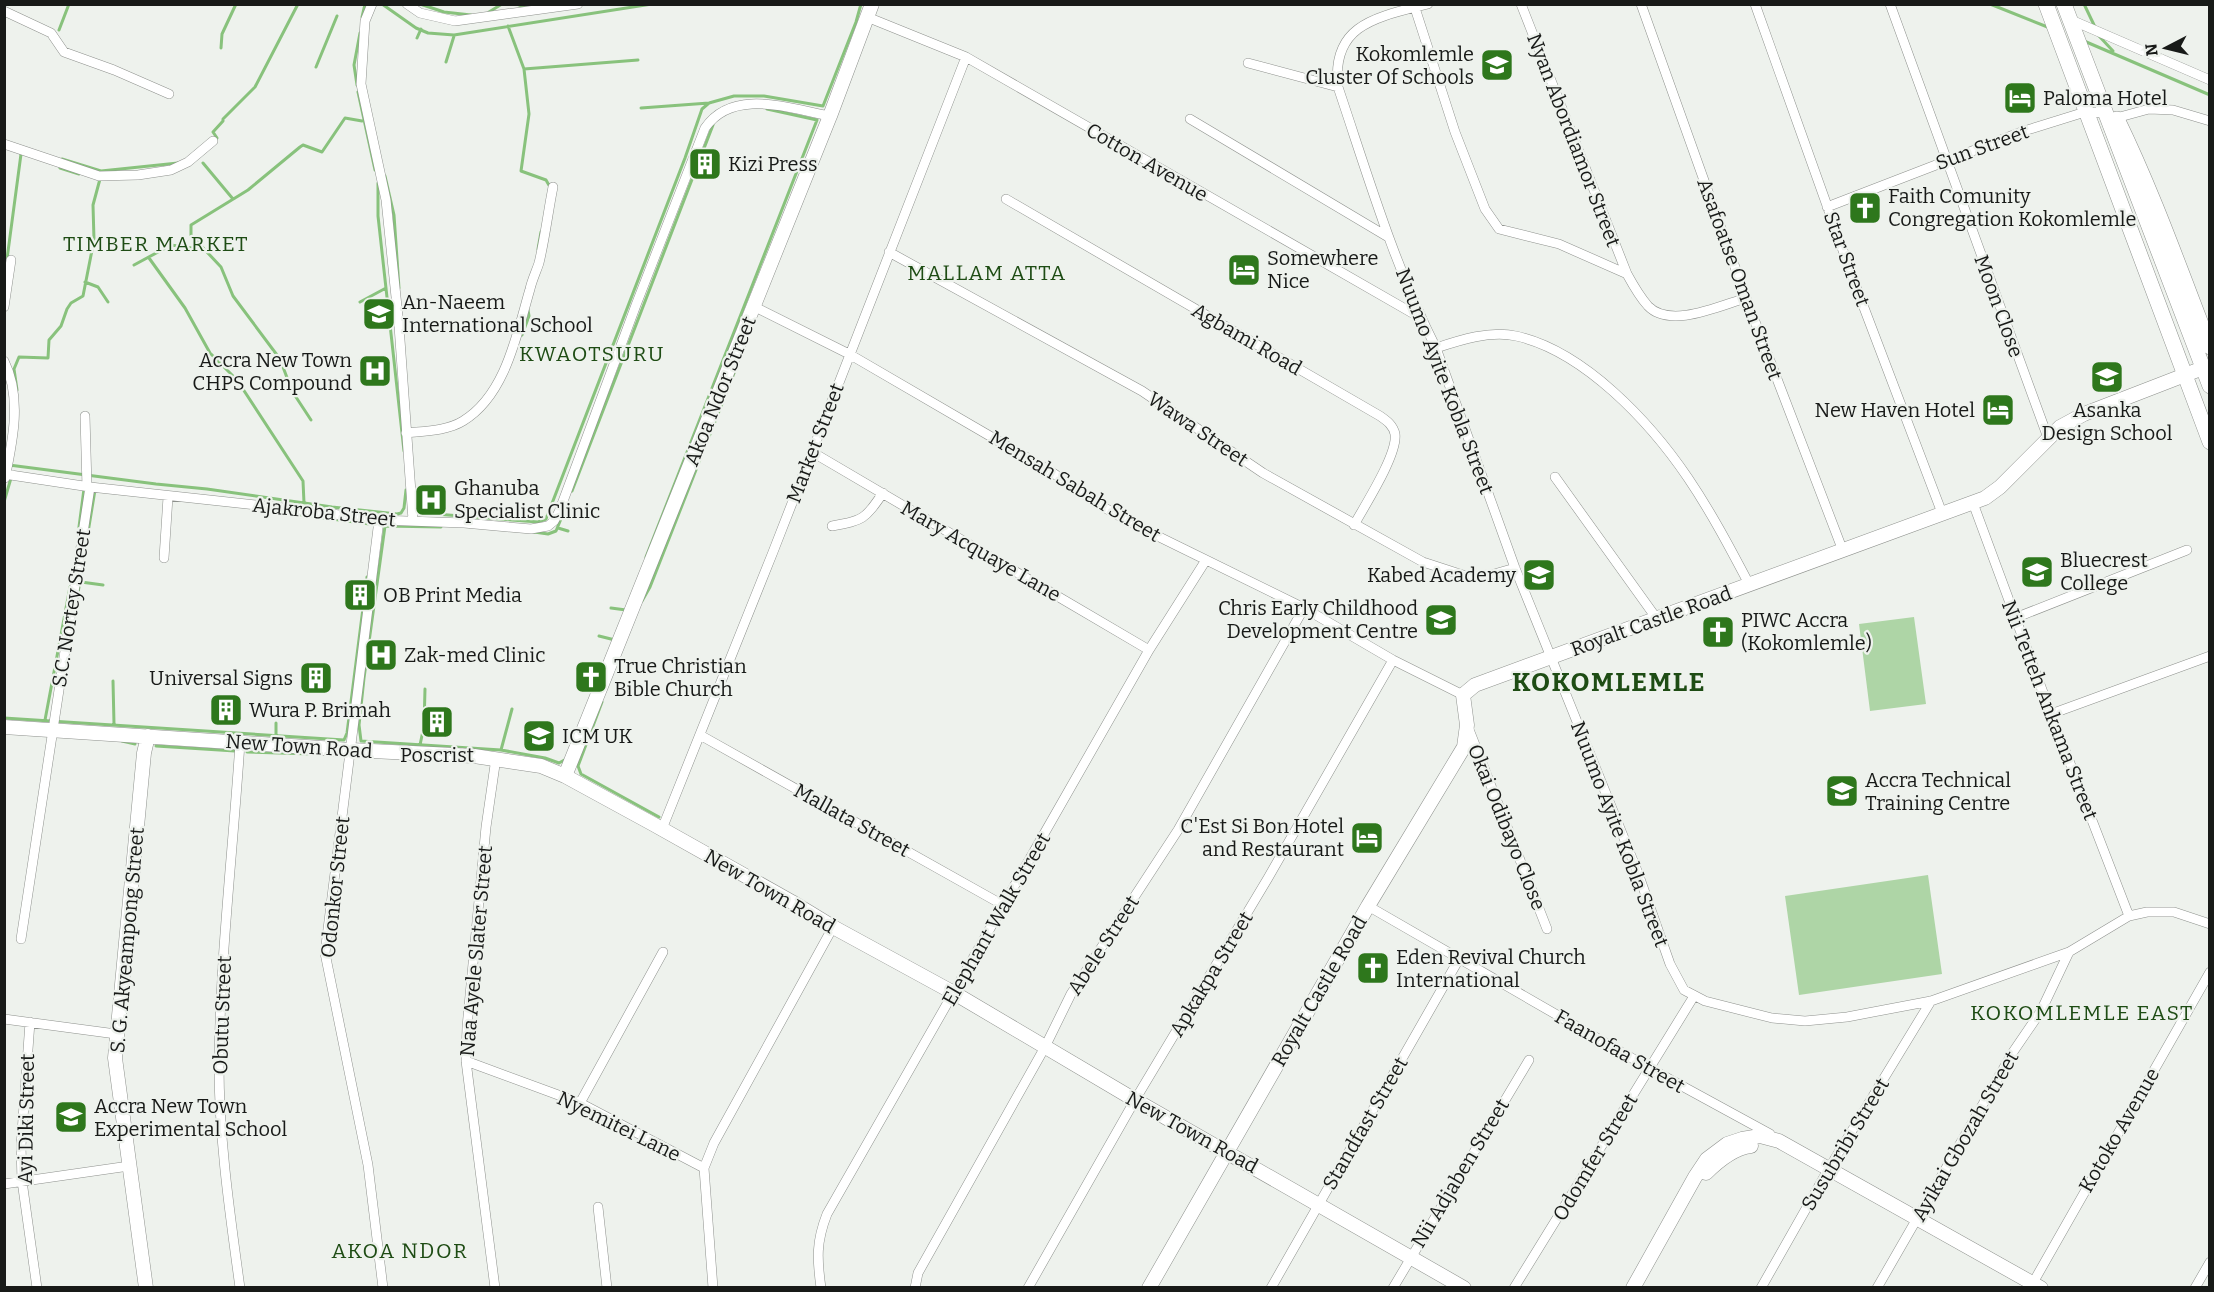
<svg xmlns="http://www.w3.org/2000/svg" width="2214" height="1292" font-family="Bitter,serif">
<rect width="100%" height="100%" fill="#eef2ed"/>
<path fill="#aed5a6" d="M1914,617L1926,704L1870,711L1859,624Z
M1928,875L1942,974L1799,995L1785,896Z"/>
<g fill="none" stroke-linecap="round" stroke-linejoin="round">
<path stroke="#88c27c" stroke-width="3" d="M382,4L416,28L428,33L454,35L652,4
M420,4L444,12L471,15
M517,4L524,7L538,4
M1990,4L2050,28
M2084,4L2095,27
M489,12L502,4
M362,17L365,4
M508,26L524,69L529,114L521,171L546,180L550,187
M59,30L69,4
M2099,36L2113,51
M417,38L421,29
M2084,41L2210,95
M221,48L222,34L236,4
M446,62L454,36
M316,67L337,16
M524,69L638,60
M357,85L354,65L360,33
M358,92L375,170
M641,108L709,103L734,96H764L823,106L856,22L861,4
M215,141L217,138L213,132L223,121V119L255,87L298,4
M62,159L101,171L178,163
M203,163L233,199
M60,168L79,174
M385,176L394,215L399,288
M378,183V216L404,451
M538,249L541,232
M149,258L185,308L210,353L237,380L303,481L304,503
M7,259L21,154
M134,265L171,245L192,248
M85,282L98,287L108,302
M360,302L386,288
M522,335L529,316L528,310
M17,390L14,369L19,357L48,358L49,340L61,326L67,309L71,303L83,296L94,240L93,205L100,179
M311,420L292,391L280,359L233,296L221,267L191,235V225L248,190L300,147L303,145L322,152L345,118L362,121
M9,465L156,484L207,489L332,507L397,514L401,513L404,508L406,490
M572,491L713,125
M4,502L11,478
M286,513L385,526L441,527
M422,513L538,522L546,519L685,158L702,109L709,103
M385,526L364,678L359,725L361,741L501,750L545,758L559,763L568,758
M79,527L84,489
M558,528L568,531
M534,532L548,534L556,531L563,514
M646,557L817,120L767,109
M81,582L103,585
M77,599L95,490
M642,601L650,587L736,368
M611,608L626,610
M599,636L615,640
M113,681L114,724
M602,702L578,766L581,774L659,817
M4,718L344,740L347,733L367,577
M45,720L70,587
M276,723V736
M122,741L135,744
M420,745L424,726L425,689
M156,746L235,751
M501,750L512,709
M247,752L313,754"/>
<defs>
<path id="street" d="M372,4L365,21L361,84L386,200L399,326L413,520
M407,4L420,13L455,21L578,4
M1428,4C1377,17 1331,24 1338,87C1368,176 1394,265 1436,348L1515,568L1638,873L1670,964L1684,990L1705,1001L1772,1018L1805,1021L1847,1017L1931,1001L2069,952L2129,916L2147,912H2174L2210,924
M1521,4L1627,274C1633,285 1639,296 1648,306C1670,329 1719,306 1746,298
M1641,4L1746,298L1843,551
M1755,4L1855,284L1942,513
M1890,4L2048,438
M1415,8L1455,132L1485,209L1499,229L1559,244L1627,274
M4,11L51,33L64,52L114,70L169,94
M867,17L966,57L1421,318
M2069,19L2210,80
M1248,63L1338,87
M2116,118L2149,109L2173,110L2210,121
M1190,119L1388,237
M4,144L99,176L138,175L171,170L188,162L213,141
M1006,199L1380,416C1387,421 1393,425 1395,434C1398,454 1365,505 1354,525
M1827,207L2024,131L2085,112L2105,113
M889,252L1142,391L1263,473L1423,562L1469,577L1494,574L1515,568
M753,306L849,354L1050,471L1105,508L1139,527L1304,608L1393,660L1463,695
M4,307L11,260
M1436,348C1460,340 1491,330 1516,336C1584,351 1650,422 1688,478C1711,512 1730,548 1749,584
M4,361C22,397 13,440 5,478
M85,416L87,487
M406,433C424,431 447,431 463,421C506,395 517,333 530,289C532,280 536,272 539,263C545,238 548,212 553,187
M812,452L1149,650
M4,474L90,487L293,509L379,520L464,523L531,529L548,526L554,521L559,512L636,305L705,128C733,87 790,109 830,116
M1555,477L1657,619
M1973,503L2051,714L2129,916
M379,520L325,953L368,1165L383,1288
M832,526C864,520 864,520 883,493
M164,558L168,497
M2015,618L2187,550
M2051,714L2210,656
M1468,727L1547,929
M700,735L1003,905
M240,743C233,850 220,958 219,1065C219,1140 230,1214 240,1288
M662,829L773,552L966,57
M1368,906L1649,1068L1770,1134
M21,939L90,487
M4,1019L116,1034
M30,1022L21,1146L22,1181L37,1288
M466,1061L580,1103L704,1168
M580,1103L663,952
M4,1184L129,1166
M598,1207L607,1288
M495,1288L466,1061L467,1027L486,827L496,758
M713,1288L704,1168L714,1143L833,927
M821,1288C817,1259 816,1242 827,1214L1149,650L1206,560
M915,1288L918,1273L1045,1047L1071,994L1178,830L1304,608
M1028,1288L1135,1100L1268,878L1393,660
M1271,1288L1459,959
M1393,1288L1529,1060
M1514,1288L1694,996
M1761,1288L1828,1170L1931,1001
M1877,1288L2013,1052L2041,1011L2069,952
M2030,1288L2210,972
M2195,1288L2210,1262"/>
<path id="secondary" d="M4,727L351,750L474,756L541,766L565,776L653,824L792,902L833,927L954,993L1135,1100L1464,1288
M565,776L830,116L872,4
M1706,1173C1718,1161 1734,1148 1751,1146
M146,1288L115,1058L144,753L148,736
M1149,1288L1368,906L1464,747L1467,725L1463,695L1475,685L1985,498L2000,487L2060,427L2084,414L2203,368
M1633,1288L1695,1177L1707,1159L1727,1144L1742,1139L1760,1136L1779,1141L2041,1288"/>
<path id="primary" d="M2046,4L2210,442
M2064,4L2210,386
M2117,119C2153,193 2180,270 2210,347"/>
</defs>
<use href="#street" stroke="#8e918d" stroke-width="10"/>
<use href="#secondary" stroke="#8e918d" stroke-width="15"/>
<use href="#primary" stroke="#8e918d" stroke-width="16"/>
<use href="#street" stroke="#fff" stroke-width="9"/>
<use href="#secondary" stroke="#fff" stroke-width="14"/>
<use href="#primary" stroke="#fff" stroke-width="15"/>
</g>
<defs>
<symbol id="school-square" viewBox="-11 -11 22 22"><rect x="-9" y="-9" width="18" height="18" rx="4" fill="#2e771c" stroke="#eef2ed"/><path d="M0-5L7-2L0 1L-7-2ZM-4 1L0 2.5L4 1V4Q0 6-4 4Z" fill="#fff"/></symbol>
<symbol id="hotel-square" viewBox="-11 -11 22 22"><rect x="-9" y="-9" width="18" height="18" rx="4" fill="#2e771c" stroke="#eef2ed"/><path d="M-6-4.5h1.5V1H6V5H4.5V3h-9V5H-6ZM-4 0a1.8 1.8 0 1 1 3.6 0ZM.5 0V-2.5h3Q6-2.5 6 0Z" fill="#fff"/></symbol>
<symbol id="building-square" viewBox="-11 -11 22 22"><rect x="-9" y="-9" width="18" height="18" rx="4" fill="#2e771c" stroke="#eef2ed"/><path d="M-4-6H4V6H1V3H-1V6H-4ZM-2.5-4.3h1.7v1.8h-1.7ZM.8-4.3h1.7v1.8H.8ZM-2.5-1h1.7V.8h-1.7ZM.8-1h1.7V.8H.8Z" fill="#fff"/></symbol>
<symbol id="church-square" viewBox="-11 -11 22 22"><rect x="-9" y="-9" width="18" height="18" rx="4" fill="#2e771c" stroke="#eef2ed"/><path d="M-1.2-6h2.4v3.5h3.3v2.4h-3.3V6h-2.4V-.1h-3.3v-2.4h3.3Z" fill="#fff"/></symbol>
<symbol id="hospital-square" viewBox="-11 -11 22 22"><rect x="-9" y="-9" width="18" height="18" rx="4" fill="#2e771c" stroke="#eef2ed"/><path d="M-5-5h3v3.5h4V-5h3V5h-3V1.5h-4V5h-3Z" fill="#fff"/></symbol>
<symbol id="university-square" viewBox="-11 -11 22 22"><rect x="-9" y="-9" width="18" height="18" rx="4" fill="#2e771c" stroke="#eef2ed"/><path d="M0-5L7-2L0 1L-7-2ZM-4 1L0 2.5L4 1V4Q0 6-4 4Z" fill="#fff"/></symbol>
</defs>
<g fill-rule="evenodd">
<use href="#school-square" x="1478" y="46" width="38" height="38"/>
<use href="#hotel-square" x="2001" y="79" width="38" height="38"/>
<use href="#building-square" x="686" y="145" width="38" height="38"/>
<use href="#church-square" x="1846" y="189" width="38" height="38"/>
<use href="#hotel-square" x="1225" y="251" width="38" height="38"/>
<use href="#school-square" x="360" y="295" width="38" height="38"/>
<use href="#hospital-square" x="356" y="352" width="38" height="38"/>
<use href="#school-square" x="2088" y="358" width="38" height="38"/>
<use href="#hotel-square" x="1979" y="391" width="38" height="38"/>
<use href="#hospital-square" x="412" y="481" width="38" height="38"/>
<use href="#school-square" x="2018" y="553" width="38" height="38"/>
<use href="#school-square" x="1520" y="556" width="38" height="38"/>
<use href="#building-square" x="341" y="576" width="38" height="38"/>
<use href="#school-square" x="1422" y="601" width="38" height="38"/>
<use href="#church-square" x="1699" y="613" width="38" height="38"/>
<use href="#hospital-square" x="362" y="636" width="38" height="38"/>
<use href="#church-square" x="572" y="658" width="38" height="38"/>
<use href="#building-square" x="297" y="659" width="38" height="38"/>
<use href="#building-square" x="207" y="691" width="38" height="38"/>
<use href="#building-square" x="418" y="703" width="38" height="38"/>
<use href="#university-square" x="520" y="717" width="38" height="38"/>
<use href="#school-square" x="1823" y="772" width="38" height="38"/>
<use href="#hotel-square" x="1348" y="819" width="38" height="38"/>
<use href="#church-square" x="1354" y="949" width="38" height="38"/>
<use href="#school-square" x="52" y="1098" width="38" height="38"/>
</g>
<g text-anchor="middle" stroke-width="4.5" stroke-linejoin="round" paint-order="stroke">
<g font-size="20" fill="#181a18" stroke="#eef2ed" text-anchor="start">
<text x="1474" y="61" text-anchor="end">Kokomlemle<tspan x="1474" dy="23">Cluster Of Schools</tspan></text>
<text x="2043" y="105">Paloma Hotel</text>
<text x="728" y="171">Kizi Press</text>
<text x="1888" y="203">Faith Comunity<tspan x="1888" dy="23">Congregation Kokomlemle</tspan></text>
<text x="1267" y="265">Somewhere<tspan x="1267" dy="23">Nice</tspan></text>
<text x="402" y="309">An-Naeem<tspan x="402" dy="23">International School</tspan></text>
<text x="352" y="367" text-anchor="end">Accra New Town<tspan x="352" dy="23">CHPS Compound</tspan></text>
<text x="1975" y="417" text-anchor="end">New Haven Hotel</text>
<text x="2107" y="417" text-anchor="middle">Asanka<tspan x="2107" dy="23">Design School</tspan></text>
<text x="454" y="495">Ghanuba<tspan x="454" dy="23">Specialist Clinic</tspan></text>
<text x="2060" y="567">Bluecrest<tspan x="2060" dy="23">College</tspan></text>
<text x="1516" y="582" text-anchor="end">Kabed Academy</text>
<text x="383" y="602">OB Print Media</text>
<text x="1418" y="615" text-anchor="end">Chris Early Childhood<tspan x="1418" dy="23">Development Centre</tspan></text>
<text x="1741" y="627">PIWC Accra<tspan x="1741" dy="23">(Kokomlemle)</tspan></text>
<text x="404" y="662">Zak-med Clinic</text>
<text x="614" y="673">True Christian<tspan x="614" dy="23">Bible Church</tspan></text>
<text x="293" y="685" text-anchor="end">Universal Signs</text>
<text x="249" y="717">Wura P. Brimah</text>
<text x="562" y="743">ICM UK</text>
<text x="437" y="762" text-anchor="middle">Poscrist</text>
<text x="1865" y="787">Accra Technical<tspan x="1865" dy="23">Training Centre</tspan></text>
<text x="1344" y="833" text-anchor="end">C'Est Si Bon Hotel<tspan x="1344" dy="23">and Restaurant</tspan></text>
<text x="1396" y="964">Eden Revival Church<tspan x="1396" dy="23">International</tspan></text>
<text x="94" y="1113">Accra New Town<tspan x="94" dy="23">Experimental School</tspan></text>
</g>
<g font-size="20" fill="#181a18" stroke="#eef2ed">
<text transform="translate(1574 140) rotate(69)" y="7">Nyan Abordiamor Street</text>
<text transform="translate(1982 147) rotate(-20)" y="7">Sun Street</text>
<text transform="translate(1147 162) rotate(30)" y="7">Cotton Avenue</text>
<text transform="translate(1847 259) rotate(70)" y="7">Star Street</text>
<text transform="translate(1740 279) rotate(70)" y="7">Asafoatse Oman Street</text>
<text transform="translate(1999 306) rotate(70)" y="7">Moon Close</text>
<text transform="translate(1247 339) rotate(30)" y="7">Agbami Road</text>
<text transform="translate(1445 381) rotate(69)" y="7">Nuumo Ayite Kobla Street</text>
<text transform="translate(720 391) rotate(-68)" y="7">Akoa Ndor Street</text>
<text transform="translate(1198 429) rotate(34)" y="7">Wawa Street</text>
<text transform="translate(815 443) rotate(-69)" y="7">Market Street</text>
<text transform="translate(1075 486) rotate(31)" y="7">Mensah Sabah Street</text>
<text transform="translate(324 512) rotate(6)" y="7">Ajakroba Street</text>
<text transform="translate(981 551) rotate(30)" y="7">Mary Acquaye Lane</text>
<text transform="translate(71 608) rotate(-81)" y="7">S.C. Nortey Street</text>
<text transform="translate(1651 621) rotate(-20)" y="7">Royalt Castle Road</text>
<text transform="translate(2050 710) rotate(69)" y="7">Nii Tetteh Ankama Street</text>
<text transform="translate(299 746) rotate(4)" y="7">New Town Road</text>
<text transform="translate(852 820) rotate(29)" y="7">Mallata Street</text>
<text transform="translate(1507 827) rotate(68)" y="7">Okai Odibayo Close</text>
<text transform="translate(1620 834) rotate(69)" y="7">Nuumo Ayite Kobla Street</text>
<text transform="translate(335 887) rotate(-84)" y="7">Odonkor Street</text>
<text transform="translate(770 891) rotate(30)" y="7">New Town Road</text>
<text transform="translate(996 919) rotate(-60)" y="7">Elephant Walk Street</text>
<text transform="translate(127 940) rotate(-85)" y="7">S. G. Akyeampong Street</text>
<text transform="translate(1103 945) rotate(-57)" y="7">Abele Street</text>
<text transform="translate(476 951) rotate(-85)" y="7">Naa Ayele Slater Street</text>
<text transform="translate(1211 974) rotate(-59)" y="7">Apkakpa Street</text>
<text transform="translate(1319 991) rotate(-60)" y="7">Royalt Castle Road</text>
<text transform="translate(222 1015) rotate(-88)" y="7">Obutu Street</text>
<text transform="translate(1620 1051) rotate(30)" y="7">Faanofaa Street</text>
<text transform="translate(26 1119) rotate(-89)" y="7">Ayi Diki Street</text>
<text transform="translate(1365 1123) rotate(-60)" y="7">Standfast Street</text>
<text transform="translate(619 1126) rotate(26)" y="7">Nyemitei Lane</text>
<text transform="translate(2119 1130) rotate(-60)" y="7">Kotoko Avenue</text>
<text transform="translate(1192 1132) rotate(29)" y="7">New Town Road</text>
<text transform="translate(1965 1136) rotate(-60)" y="7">Ayikai Gbozah Street</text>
<text transform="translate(1845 1144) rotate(-59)" y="7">Susubribi Street</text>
<text transform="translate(1595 1157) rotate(-59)" y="7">Odomfer Street</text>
<text transform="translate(1460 1173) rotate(-59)" y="7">Nii Adjaben Street</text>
</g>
<g font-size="21" letter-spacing="1.5" fill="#1e4c14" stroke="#eef2ed">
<text x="156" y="251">TIMBER MARKET</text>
<text x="987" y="280">MALLAM ATTA</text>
<text x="592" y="361">KWAOTSURU</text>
<text x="2082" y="1020">KOKOMLEMLE EAST</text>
<text x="400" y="1258">AKOA NDOR</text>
</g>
<g font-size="26" font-weight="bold" letter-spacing="1.5" fill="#1e4c14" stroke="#eef2ed">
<text x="1609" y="691">KOKOMLEMLE</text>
</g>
</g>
<rect width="2214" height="1292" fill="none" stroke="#181a18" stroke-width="12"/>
<g transform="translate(2166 48) rotate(263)" stroke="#eef2ed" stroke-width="4.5" paint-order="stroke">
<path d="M0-4.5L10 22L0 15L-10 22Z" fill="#181a18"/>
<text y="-9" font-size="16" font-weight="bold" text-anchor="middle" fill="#181a18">N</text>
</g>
</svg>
